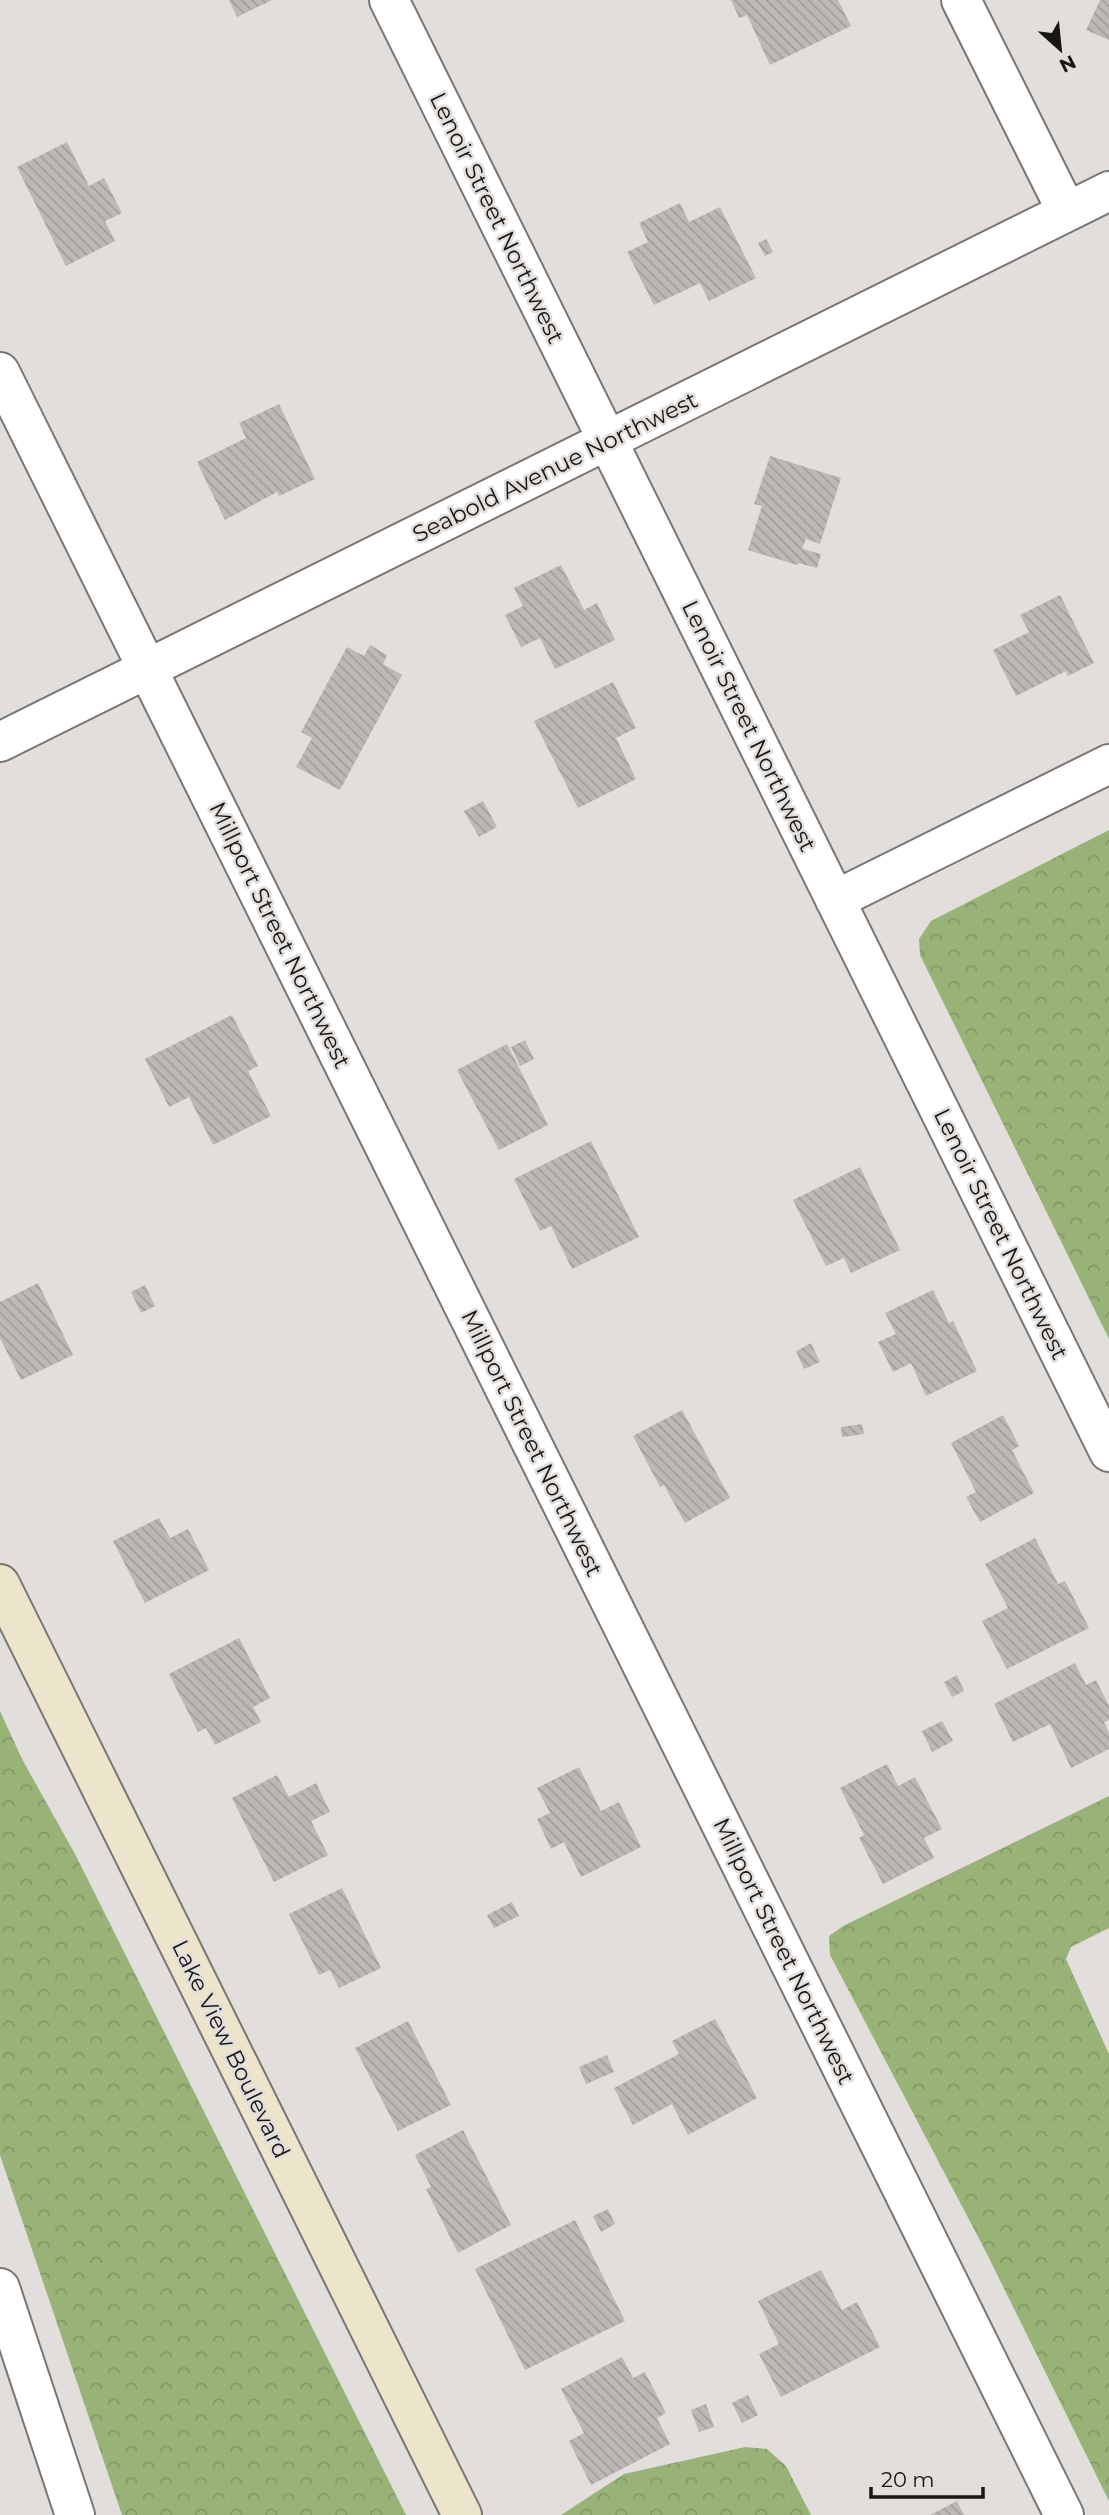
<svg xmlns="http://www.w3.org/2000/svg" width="1109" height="2515" font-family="Montserrat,sans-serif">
<defs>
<pattern id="forest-crowns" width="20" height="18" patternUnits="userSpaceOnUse" patternTransform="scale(1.75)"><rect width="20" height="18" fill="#99b278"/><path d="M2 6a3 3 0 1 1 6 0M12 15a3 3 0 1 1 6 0" fill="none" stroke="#839867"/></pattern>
<pattern id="building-back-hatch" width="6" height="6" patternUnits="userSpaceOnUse" patternTransform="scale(1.75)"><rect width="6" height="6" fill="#bcb8b6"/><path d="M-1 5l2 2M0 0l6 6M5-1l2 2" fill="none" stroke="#a19d9c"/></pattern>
</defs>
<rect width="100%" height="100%" fill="#e2dedb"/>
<path fill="url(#forest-crowns)" d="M1109,830V1339L920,955L919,939L931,921Z
M0,1711L22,1759L75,1854L406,2515H122L0,2155Z
M1109,1796V1928L1071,1947L1066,1959L1109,2054V2501L985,2250L830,1955L829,1936L843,1926Z
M745,2447L767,2449L786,2466L811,2515H561L624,2474Z"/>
<path fill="url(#building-back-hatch)" d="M229,0H272L237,17Z
M731,0H838L851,26L770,65L747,15L739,18Z
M1100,0H1109V40L1086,30Z
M67,142L89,186L104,178L122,213L105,221L115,241L66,266L17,167Z
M680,203L689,222L720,207L756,278L709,301L700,283L654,305L627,252L648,242L639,223Z
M766,239L773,252L765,256L758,243Z
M279,404L315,479L279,496L277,492L225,520L197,462L246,438L239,423Z
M770,456L841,478L820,544L806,539L802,549L821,554L817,568L798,563L797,565L748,550L762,506L754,504Z
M561,565L584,610L597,603L615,640L555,669L540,638L521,647L505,615L523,606L514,588Z
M1060,595L1094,663L1068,676L1066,671L1016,696L993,650L1029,632L1020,615Z
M370,645L387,655L383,664L402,675L340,790L296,767L312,738L301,732L347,647L364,656Z
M613,682L636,728L616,738L636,779L578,808L534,721Z
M483,801L497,827L479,837L464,811Z
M232,1015L258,1066L248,1071L271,1116L213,1145L189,1097L169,1107L145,1059Z
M525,1040L534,1059L520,1066L511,1047Z
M507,1044L548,1125L499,1150L457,1070Z
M591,1141L639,1237L572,1269L551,1226L540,1231L514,1179Z
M860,1167L900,1250L851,1273L844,1258L826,1266L793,1200Z
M38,1283L73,1355L21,1380L0,1338V1302Z
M145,1285L155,1306L141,1313L131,1292Z
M933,1290L949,1323L953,1321L977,1371L926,1396L911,1363L893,1372L878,1342L896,1334L885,1313Z
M811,1343L820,1362L804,1369L796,1351Z
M682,1410L730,1498L685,1523L664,1485L660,1487L633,1436Z
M1003,1415L1019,1446L1012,1450L1034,1493L980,1522L966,1497L976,1492L951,1443Z
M862,1424L864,1434L842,1437L841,1427Z
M159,1518L170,1538L188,1529L209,1570L145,1603L113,1541Z
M1035,1538L1058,1584L1065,1581L1089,1628L1007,1669L982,1621L1008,1608L985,1564Z
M239,1638L270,1698L253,1707L261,1722L215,1745L206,1728L198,1732L169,1674Z
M1075,1663L1086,1685L1096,1680L1109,1706V1720L1104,1722L1109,1733V1749L1071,1768L1050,1724L1013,1742L994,1704Z
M957,1675L964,1691L952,1697L944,1682Z
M942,1721L953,1741L932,1752L922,1731Z
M887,1764L898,1786L915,1777L942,1829L924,1838L934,1858L883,1884L859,1838L864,1835L840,1788Z
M579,1767L601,1811L619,1802L641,1847L581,1877L564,1842L551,1849L537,1819L550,1813L537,1788Z
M277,1775L289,1797L316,1783L330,1812L311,1821L328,1855L274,1882L232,1798Z
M342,1888L381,1968L339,1988L330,1970L319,1975L289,1914Z
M512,1902L519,1916L494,1928L487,1915Z
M715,2019L757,2098L688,2135L672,2104L633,2125L614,2088L679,2054L672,2041Z
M408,2021L451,2105L398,2131L355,2048Z
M607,2055L614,2072L586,2084L579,2067Z
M463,2130L511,2225L458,2253L426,2189L431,2187L415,2155Z
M608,2209L615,2224L601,2232L593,2216Z
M575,2220L625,2321L525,2370L475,2269Z
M821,2270L842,2310L857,2302L880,2347L781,2397L759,2354L779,2344L758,2301Z
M622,2357L633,2378L645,2372L666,2413L657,2418L670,2444L591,2485L569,2441L584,2433L561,2389Z
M748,2395L758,2415L742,2423L732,2403Z
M706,2404L714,2427L699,2432L691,2410Z
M957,2501L964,2515H930Z"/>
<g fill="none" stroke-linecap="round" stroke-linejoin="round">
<defs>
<path id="street" d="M389,0L1109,1452
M961,0L1067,212
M0,372L1064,2515
M0,742L1109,191
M835,900L1109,764
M0,2288L75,2515"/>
<path id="secondary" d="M0,1584L462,2515"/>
</defs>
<use href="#street" stroke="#797674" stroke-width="42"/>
<use href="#secondary" stroke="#797674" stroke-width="42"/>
<use href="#street" stroke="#fff" stroke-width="38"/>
<use href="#secondary" stroke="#ece5cc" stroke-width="38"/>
</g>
<g text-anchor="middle" stroke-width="5" stroke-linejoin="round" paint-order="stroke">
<g font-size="23" fill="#181716" stroke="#e2dedb">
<text transform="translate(497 218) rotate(64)" y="8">Lenoir Street Northwest</text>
<text transform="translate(555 467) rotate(-26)" y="8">Seabold Avenue Northwest</text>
<text transform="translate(749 726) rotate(64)" y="8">Lenoir Street Northwest</text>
<text transform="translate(280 935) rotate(64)" y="8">Millport Street Northwest</text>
<text transform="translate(1001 1234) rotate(64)" y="8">Lenoir Street Northwest</text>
<text transform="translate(532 1443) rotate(64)" y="8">Millport Street Northwest</text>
<text transform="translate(784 1951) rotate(64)" y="8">Millport Street Northwest</text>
<text transform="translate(231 2049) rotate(64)" y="8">Lake View Boulevard</text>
</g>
</g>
<g transform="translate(1060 49) rotate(153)" stroke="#e2dedb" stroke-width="5" paint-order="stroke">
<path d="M0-5L12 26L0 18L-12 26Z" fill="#181716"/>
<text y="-10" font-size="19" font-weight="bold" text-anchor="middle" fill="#181716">N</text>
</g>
<path d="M871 2487v10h112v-10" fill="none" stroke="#181716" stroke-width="3.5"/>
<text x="881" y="2487" font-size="21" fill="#181716" stroke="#e2dedb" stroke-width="5" paint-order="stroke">20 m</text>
</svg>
